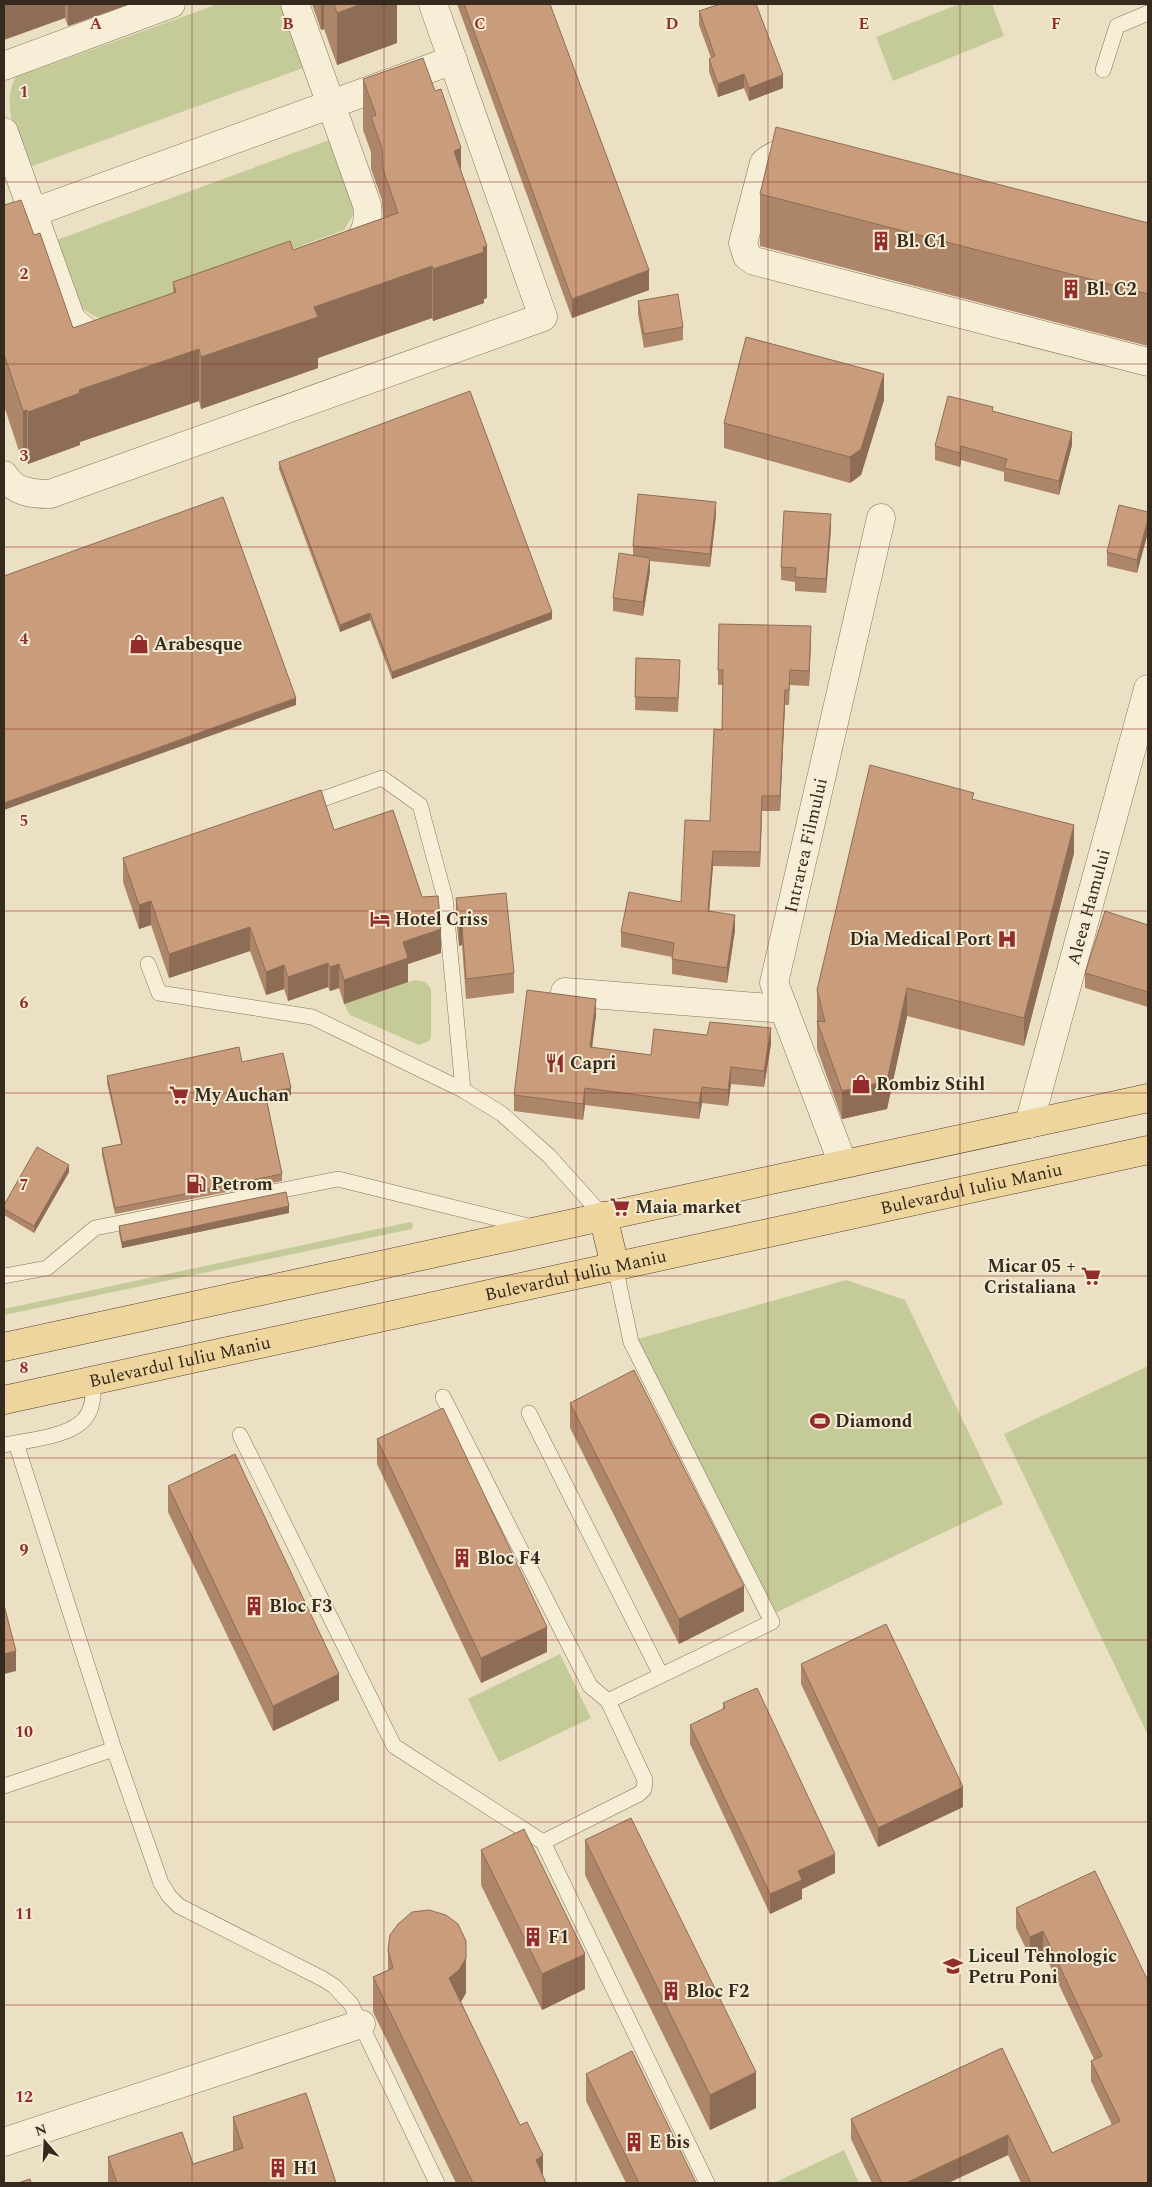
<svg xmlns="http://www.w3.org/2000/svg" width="1152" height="2187" font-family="Spectral,serif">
<rect width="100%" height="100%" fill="#ece0c4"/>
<path fill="#c4ca98" d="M218,4H282L306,67L27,168C18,140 0,103 16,77Z
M959,4H992L1004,36L893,81L876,37Z
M332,139L354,206L353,215L344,230L103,319L94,316L80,307L54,241Z
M414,980L426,982L431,989V1036L429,1041L419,1045L350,1015L344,1004Z
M410,1222L413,1224L412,1229L4,1315V1309Z
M846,1280L905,1300L1003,1504L771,1615L638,1339Z
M1148,1366V1735L1004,1434Z
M560,1654L591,1718L499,1762L468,1699Z
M844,2150L859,2183H774Z"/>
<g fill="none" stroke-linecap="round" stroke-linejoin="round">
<defs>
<path id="lane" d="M1103,70L1117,26L1148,13
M306,805L382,778L420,805L445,898L463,1090
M148,964L159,993L312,1017L463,1090L502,1114L549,1156L603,1216
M4,1276L47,1268L95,1228L338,1179L532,1227
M443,1397L590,1686L608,1701L645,1780L644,1789L639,1794L543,1842
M529,1413L661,1675
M240,1435L394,1746L543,1842L707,2183
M16,1443L114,1749L161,1883L169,1896L179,1906L323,1979L334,1986L351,2004L437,2183
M4,1445C27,1440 76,1437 88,1414C94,1404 93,1391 93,1380
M608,1701L772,1622L631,1342L615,1266
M4,1786L114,1749"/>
<g id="street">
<path d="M295,4L367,205C370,226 364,241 345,251"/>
<path d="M4,66L171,4"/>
<path d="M4,132L71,319C83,331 95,340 112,335"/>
<path d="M803,155C788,151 776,152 764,163L743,243L747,256L754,261L1148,362"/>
<path d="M4,223L453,60"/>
<path d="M4,475C14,492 31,494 50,494L543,317L433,4"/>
<path d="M565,992L784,1009"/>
<path id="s1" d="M1029,1124L1148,689"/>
<path id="s2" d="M843,1164L774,983L881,518"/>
<path d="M4,2142L361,2024"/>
</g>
<g id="primary">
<path d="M603,1216L615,1266"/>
<path d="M4,1347L1148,1098"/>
<path id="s3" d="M4,1400L1148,1150"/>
</g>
</defs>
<use href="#lane" stroke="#86725b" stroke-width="16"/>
<use href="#street" stroke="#86725b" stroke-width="29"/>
<use href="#primary" stroke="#54402f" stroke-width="29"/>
<use href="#lane" stroke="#f7eed7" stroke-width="15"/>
<use href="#street" stroke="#f7eed7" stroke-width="28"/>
<use href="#primary" stroke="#eed59d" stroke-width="28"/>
</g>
<path fill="#ad866a" d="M4,4H130L68,26L65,18Z
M312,4H397V43L337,65L324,29L321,30Z
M457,4H550L649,290L572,318Z
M699,11L783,88L749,101L744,88L718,97L709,72V59L711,58L699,25Z
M363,79L461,172L487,298L484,299V303L433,321L432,318L318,358V368L201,409L199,401L80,442V445L28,464L27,461L23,463L4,406V205L34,235L73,328L173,293V282L293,250L383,218L382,200L371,169V152L363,130Z
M760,194L1148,223V346L760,246Z
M638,301L683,327V340L644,348L638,314Z
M884,400L861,475L850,483L724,448V423Z
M993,411L1072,445L1059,495L1004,481V472L961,460L960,467L935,460V446Z
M279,462L552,619L392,679L370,620L340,632L279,469Z
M1148,512L1137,573L1107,566V552Z
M716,515L710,567L650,561V571L643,616L613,611V598L633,555V546Z
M831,528L826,593L795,591V582L781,580V567Z
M811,641L809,686L790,685L789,705H785L780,811H762L760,867L713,866L709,911L735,930L727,983L672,974V957L621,947V932L681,902L710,821L722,730L723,685H718V670Z
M636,658L680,673L678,712L635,710Z
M974,800L1074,853L1024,1046L907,1016L887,1109L842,1119L817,1049V990Z
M334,830L441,953L408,964V982L344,1004L339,988L330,991L328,987L288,1001L284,989L266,995L250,951L169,978L151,925L139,929L123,882V858Z
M456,898L514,973V993L466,999L462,945L459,946L456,918Z
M1148,925V1007L1085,988V973Z
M596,1015L592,1048L651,1055L771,1044L764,1087L731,1084L728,1106L702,1103L699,1119L585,1105L583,1120L514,1111V1095Z
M107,1076L291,1095L267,1100L282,1174V1181L115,1214L102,1155V1148L121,1144L107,1083Z
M69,1172L34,1233L4,1215V1205Z
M289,1213L122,1248L119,1233V1226Z
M570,1403L744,1611L679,1644L570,1428Z
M377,1439L547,1652L481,1683L377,1464Z
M168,1486L339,1700L273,1731L168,1512Z
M801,1664L963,1807L878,1847L801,1684Z
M723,1703L835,1873L802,1889V1899L770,1914L690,1744V1725L723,1709Z
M585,1840L756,2108L710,2130L585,1875Z
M481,1850L585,1989L542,2010L481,1885Z
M1095,1871L1148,2183H1021L1008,2155L948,2183H872L851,2139V2119L1002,2048L1052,2153L1112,2125L1091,2081V2061L1094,2059L1043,1951L1030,1957L1016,1928V1908Z
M388,1950L466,1976V1993L461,2002L546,2183H456L373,2012V1977L388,1970Z
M586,2074L696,2183H626L586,2101Z
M233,2117L336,2183H108V2157L193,2164L233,2152Z"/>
<path fill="#8d6d56" d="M4,4H65V18L4,40Z
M68,4H130L68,26Z
M321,4H324V29L321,30Z
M362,4H397V43L337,65V13Z
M744,74V88L718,97V84Z
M783,75V88L749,101V88Z
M461,148V200L454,151Z
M487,246V298L484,299V303L433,321V269Z
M432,266V318L318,358V368L201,409V357L314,307Z
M649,270V290L572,318V299Z
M199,349V401L80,442V445L28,464V412L79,390Z
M884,374V400L861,475L850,483V457Z
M27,410V461L23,463V411Z
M1072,432V445L1059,495V481Z
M961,446V460L960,467V453Z
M716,502V515L710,567V554Z
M831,514V528L826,593V579Z
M1148,519V533L1137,573V560Z
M650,558V571L643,616V602Z
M552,612V619L392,679V672Z
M370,613V620L340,632V625Z
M811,626V641L809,686V671Z
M785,690V705L780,811V796Z
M296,698V705L4,810V803Z
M762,796V811L760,867V852Z
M1074,825V853L1024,1046V1018Z
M713,851V866L708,926V911Z
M151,901V925L139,929V905Z
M735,915V930L727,983V968Z
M462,926V945L459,946V927Z
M250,927V951L169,978V954Z
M441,929V953L408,964V982L344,1004V980L403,942Z
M328,963V987L288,1001V977Z
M339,964V988L330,991V967Z
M284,965V989L266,995V972Z
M907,988V1016L887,1109L842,1119V1091Z
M596,999V1015L590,1064V1047Z
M771,1028V1044L764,1087V1071Z
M731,1067V1084L728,1106V1090Z
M702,1087V1103L699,1119V1103Z
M291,1088V1095L265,1100V1093Z
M585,1088V1105L583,1120V1104Z
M69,1165V1172L34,1233V1226Z
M289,1206V1213L122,1248V1242Z
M744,1586V1611L679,1644V1619Z
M547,1627V1652L481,1683V1658Z
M16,1651V1671L4,1674V1654Z
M339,1674V1700L273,1731V1706Z
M963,1787V1807L878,1847V1828Z
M835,1854V1873L802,1889V1899L770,1914V1894L798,1871Z
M1043,1931V1951L1030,1957V1937Z
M466,1941V1993L459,2005L449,1978Z
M585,1954V1989L542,2010V1974Z
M756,2072V2108L710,2130V2095Z
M1008,2135V2155L948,2183H906Z
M543,2155V2183L536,2160Z"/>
<path fill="#c99c7b" stroke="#8d6d56" d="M334,4H362L337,13Z
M464,4H550L649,270L572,299Z
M720,4H756L783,75L749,88L744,74L718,84L709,59L715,56L699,11Z
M423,58L435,91L441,89L461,148L454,151L487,246L483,247L484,252L433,269L432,266L314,307L318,317L201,357L199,349L79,390L80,393L28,412L27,410L23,411L4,354V205L21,200L34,235L40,233L73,328L176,292L173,282L290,241L293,250L398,213L383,169L382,148L371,117L376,115L363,79Z
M776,127L1148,223V294L760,194Z
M678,294L683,327L644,334L638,301Z
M746,337L884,374L861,449L850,457L724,423Z
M470,391L552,612L392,672L370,613L340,625L279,462Z
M948,396L993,407L992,411L1072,432L1059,481L1004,468L1007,459L961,446L960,453L935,446Z
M638,494L716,502L710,554L633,546Z
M223,497L296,698L4,803V576Z
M1119,505L1148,512V519L1137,560L1107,552Z
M784,511L831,514L826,579L795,577L796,568L781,567Z
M619,553L650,558L643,602L613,598Z
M719,624L811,626L809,671L790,670L789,690H785L780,796H762L760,852L713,851L708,911L735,915L727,968L672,959L674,943L621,932L629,892L681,902L685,820L710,821L714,729L722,730L723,670H718Z
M636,658L680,660L678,698L635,697Z
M870,765L974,793L972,799L1074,825L1024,1018L907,988L887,1081L842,1091L817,1021L825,1022L817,990Z
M321,790L334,830L393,810L422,897L438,896L441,929L403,942L408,958L344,980L339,964L330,967L328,963L288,977L284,965L266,972L250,927L169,954L151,901L139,905L123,858Z
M506,893L514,973L466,979L462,926L459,927L456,898Z
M1105,911L1148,925V992L1085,973Z
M527,990L596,999L590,1047L651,1055L654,1029L707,1035L710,1022L771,1028L764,1071L731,1067L728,1090L702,1087L699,1103L585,1088L583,1104L514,1095Z
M239,1047L242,1062L283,1053L291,1088L265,1093L282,1174L115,1208L102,1148L122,1144L107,1076Z
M37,1147L69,1165L34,1226L4,1209V1205Z
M286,1192L289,1206L122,1242L119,1226Z
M634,1370L744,1586L679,1619L570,1403Z
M443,1408L547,1627L481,1658L377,1439Z
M235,1454L339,1674L273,1706L168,1486Z
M4,1605L16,1651L4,1654Z
M886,1624L963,1787L878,1828L801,1664Z
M757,1688L835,1854L798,1871L802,1880L770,1894L690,1725L725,1708L723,1703Z
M631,1818L756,2072L710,2095L585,1840Z
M524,1829L585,1954L542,1974L481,1850Z
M1095,1871L1148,1981V2183H1031L1008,2135L906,2183H882L851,2119L1002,2048L1052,2153L1120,2121L1091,2061L1102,2056L1043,1931L1030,1937L1016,1908Z
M429,1910L446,1915L458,1924L466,1941V1958L459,1970L449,1978L520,2125L527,2122L543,2155L536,2160L546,2183H473L373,1977L393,1968L388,1950L390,1935L398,1924L412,1912Z
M632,2051L696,2183H639L586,2074Z
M306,2093L336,2183H117L108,2157L182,2132L193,2164L243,2148L233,2117Z
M30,2179L31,2183H18Z"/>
<path fill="none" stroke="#932d2d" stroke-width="1" stroke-opacity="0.55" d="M192,4V2183M384,4V2183M576,4V2183M768,4V2183M960,4V2183M4,182H1148M4,364H1148M4,547H1148M4,729H1148M4,911H1148M4,1093H1148M4,1276H1148M4,1458H1148M4,1640H1148M4,1822H1148M4,2005H1148"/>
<defs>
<symbol id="building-bare" viewBox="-9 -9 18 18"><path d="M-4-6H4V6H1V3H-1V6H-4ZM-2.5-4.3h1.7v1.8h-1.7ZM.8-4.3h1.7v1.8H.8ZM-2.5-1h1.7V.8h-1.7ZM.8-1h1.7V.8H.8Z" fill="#932d2d" stroke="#f4ebd3" stroke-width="2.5" paint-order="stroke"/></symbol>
<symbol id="shop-bare" viewBox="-9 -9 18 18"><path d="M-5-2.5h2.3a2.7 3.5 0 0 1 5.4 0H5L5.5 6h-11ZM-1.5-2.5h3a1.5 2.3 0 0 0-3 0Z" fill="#932d2d" stroke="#f4ebd3" stroke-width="2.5" paint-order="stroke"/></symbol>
<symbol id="hotel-bare" viewBox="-9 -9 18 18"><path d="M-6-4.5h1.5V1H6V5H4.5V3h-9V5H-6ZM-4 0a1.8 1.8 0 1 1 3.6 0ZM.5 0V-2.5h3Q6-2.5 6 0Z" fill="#932d2d" stroke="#f4ebd3" stroke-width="2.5" paint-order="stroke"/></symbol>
<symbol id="hospital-bare" viewBox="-9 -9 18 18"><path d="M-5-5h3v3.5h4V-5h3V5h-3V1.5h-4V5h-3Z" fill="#932d2d" stroke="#f4ebd3" stroke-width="2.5" paint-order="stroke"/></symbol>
<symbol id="restaurant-bare" viewBox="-9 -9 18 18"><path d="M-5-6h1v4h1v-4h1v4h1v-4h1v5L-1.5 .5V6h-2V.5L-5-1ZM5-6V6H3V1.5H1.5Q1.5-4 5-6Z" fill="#932d2d" stroke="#f4ebd3" stroke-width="2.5" paint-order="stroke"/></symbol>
<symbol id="supermarket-bare" viewBox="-9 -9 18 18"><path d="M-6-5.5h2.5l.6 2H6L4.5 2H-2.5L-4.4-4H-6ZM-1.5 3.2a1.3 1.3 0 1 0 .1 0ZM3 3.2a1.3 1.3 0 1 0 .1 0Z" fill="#932d2d" stroke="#f4ebd3" stroke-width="2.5" paint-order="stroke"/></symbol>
<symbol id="fuel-bare" viewBox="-9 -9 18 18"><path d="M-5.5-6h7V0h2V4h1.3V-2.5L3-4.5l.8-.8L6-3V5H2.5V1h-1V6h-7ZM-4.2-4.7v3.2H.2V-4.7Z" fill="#932d2d" stroke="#f4ebd3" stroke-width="2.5" paint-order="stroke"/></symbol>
<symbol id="stadium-bare" viewBox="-9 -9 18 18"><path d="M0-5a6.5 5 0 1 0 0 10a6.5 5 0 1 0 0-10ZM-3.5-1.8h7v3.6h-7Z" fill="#932d2d" stroke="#f4ebd3" stroke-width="2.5" paint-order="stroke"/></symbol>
<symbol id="school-bare" viewBox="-9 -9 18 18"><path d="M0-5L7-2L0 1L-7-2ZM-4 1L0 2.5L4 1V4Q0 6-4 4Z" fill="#932d2d" stroke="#f4ebd3" stroke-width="2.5" paint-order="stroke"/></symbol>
</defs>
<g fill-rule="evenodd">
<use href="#building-bare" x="867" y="227" width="28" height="28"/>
<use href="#building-bare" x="1057" y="275" width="28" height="28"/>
<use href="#shop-bare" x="125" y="630" width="28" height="28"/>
<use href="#hotel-bare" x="366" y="905" width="28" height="28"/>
<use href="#hospital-bare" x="993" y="925" width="28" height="28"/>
<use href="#restaurant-bare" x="541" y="1049" width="28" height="28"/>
<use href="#shop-bare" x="847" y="1070" width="28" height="28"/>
<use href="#supermarket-bare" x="165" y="1081" width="28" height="28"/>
<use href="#fuel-bare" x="182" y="1170" width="28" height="28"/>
<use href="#supermarket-bare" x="606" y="1193" width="28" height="28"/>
<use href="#supermarket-bare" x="1077" y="1262" width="28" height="28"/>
<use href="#stadium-bare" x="806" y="1407" width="28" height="28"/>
<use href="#building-bare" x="448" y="1544" width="28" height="28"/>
<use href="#building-bare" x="240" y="1592" width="28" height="28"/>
<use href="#building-bare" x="519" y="1923" width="28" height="28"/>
<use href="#school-bare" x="939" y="1952" width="28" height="28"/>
<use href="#building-bare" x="657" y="1977" width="28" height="28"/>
<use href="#building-bare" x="620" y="2128" width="28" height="28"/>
<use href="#building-bare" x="264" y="2154" width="28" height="28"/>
</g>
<g text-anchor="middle" stroke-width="4" stroke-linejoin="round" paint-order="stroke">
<g font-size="18" font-weight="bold" fill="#362a1e" stroke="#f4ebd3" text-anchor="start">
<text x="896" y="247">Bl. C1</text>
<text x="1086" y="295">Bl. C2</text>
<text x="154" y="650">Arabesque</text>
<text x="395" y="925">Hotel Criss</text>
<text x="992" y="945" text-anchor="end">Dia Medical Port</text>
<text x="570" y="1069">Capri</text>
<text x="876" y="1090">Rombiz Stihl</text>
<text x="194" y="1101">My Auchan</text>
<text x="211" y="1190">Petrom</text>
<text x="635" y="1213">Maia market</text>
<text x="1076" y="1272" text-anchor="end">Micar 05 +<tspan x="1076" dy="21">Cristaliana</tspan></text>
<text x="835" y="1427">Diamond</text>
<text x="477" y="1564">Bloc F4</text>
<text x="269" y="1612">Bloc F3</text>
<text x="548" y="1943">F1</text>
<text x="968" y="1962">Liceul Tehnologic<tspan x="968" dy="21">Petru Poni</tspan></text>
<text x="686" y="1997">Bloc F2</text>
<text x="649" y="2148">E bis</text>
<text x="293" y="2174">H1</text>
</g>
<g font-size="18" fill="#362a1e" stroke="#f4ebd3">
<text dy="6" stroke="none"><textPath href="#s2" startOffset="335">Intrarea Filmului</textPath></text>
<text dy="6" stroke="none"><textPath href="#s1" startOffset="225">Aleea Hamului</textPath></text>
<text dy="6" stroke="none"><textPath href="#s3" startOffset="990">Bulevardul Iuliu Maniu</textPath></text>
<text dy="6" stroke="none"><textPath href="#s3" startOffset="585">Bulevardul Iuliu Maniu</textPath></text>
<text dy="6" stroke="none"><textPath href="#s3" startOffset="180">Bulevardul Iuliu Maniu</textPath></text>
</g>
</g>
<g font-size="16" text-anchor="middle" font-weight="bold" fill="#932d2d" stroke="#f4ebd3" stroke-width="4" stroke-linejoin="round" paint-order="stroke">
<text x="96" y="29">A</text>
<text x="288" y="29">B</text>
<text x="480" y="29">C</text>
<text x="672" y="29">D</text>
<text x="864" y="29">E</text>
<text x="1056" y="29">F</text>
<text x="24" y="97">1</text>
<text x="24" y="279">2</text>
<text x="24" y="461">3</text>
<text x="24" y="644">4</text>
<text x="24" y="826">5</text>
<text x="24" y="1008">6</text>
<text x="24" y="1190">7</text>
<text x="24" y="1373">8</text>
<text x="24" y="1555">9</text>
<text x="24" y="1737">10</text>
<text x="24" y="1919">11</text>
<text x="24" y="2102">12</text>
</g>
<rect width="1152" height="2187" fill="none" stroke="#362a1e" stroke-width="10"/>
<g transform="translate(45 2142) rotate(341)" stroke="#f4ebd3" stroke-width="4" paint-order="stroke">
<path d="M0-4L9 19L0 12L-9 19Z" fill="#362a1e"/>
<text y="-8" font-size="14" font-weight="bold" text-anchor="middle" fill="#362a1e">N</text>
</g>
</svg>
